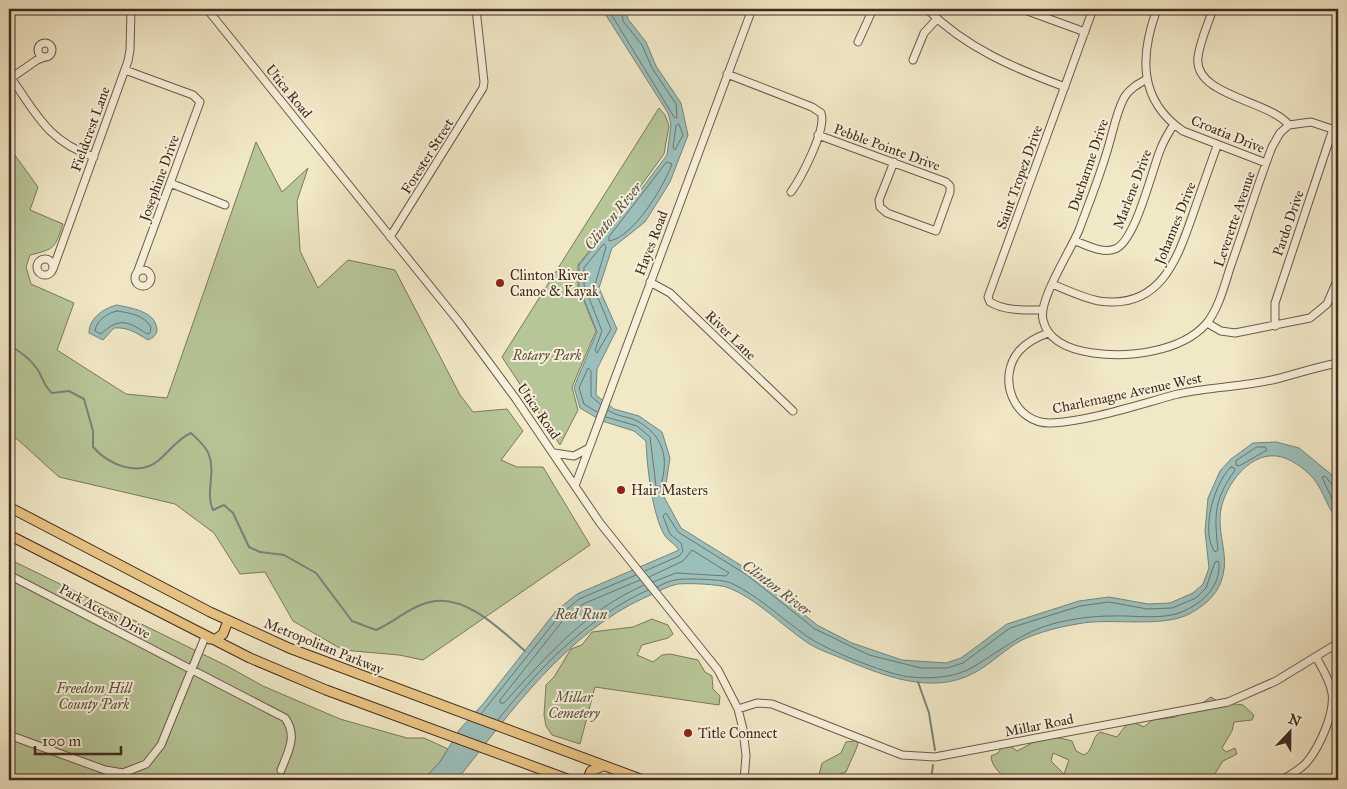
<svg xmlns="http://www.w3.org/2000/svg" width="1347" height="789" font-family="'IM FELL Great Primer',serif">
<rect width="100%" height="100%" fill="#f1e8c6"/>
<filter id="stains"><feTurbulence type="fractalNoise" baseFrequency=".004" numOctaves="4"/><feColorMatrix values="0 0 0 0 .2 0 0 0 0 .09 0 0 0 0 .02 0 0 0 .5 -.17"/></filter>
<radialGradient id="worn" r=".72"><stop offset=".6" stop-color="#630" stop-opacity="0"/><stop offset="1" stop-color="#630" stop-opacity=".3"/></radialGradient>
<path fill="#b7c697" stroke="#7c785a" fill-rule="evenodd" d="M659,108L665,115L669,126L664,154L629,202L578,265V286L596,331L572,387L578,410L560,445L502,357Z
M256,142L282,192L308,168L297,201L300,251L318,288L348,260L395,270L460,395L473,412L507,409L523,431L501,460L517,467H543L590,545L423,660L399,655L343,650L293,621L265,572L240,574L214,533L175,504L59,477L16,438L9,436V147L38,187L30,210L63,224C55,248 55,249 30,255L26,267L31,284L74,303L57,350L126,394L167,398Z
M9,559L227,666L263,686L340,719L407,738H424L448,749L440,762L423,780H9Z
M652,619L668,625L673,634L668,638L642,645L637,655L653,662L662,655L670,654L698,660L705,672L712,676L713,689L720,696L719,705L595,687L580,744L552,735L546,726L544,715L546,685L554,677L571,649L582,645L592,632L633,627Z
M1211,697L1219,702L1243,705L1254,715L1252,720L1234,722L1232,731L1222,748L1226,752L1235,748L1237,754L1223,761L1211,780H1011C1002,777 991,766 991,756L998,753L1003,745L1010,746L1017,751C1039,740 1045,733 1072,741L1076,751L1084,755C1094,750 1091,738 1100,732L1117,737L1127,724L1135,723L1144,727L1152,720L1176,717L1179,713L1198,706ZM1053,753L1069,760L1064,774L1051,761Z
M855,741L858,743L857,747L846,772L831,777L830,780H814L819,775L822,763L841,753L846,742Z"/>
<path fill="#9bbfba" stroke="#77837c" d="M602,9H625L628,19L646,42L656,66L681,103L688,135L670,182L645,222L612,248L599,288L617,329L597,369L596,395L614,409L639,416L662,432L670,458L664,497L681,528L750,571L817,625L852,643L902,660L946,663L961,658L1007,624L1079,601L1109,597L1148,604L1170,603L1193,593L1203,584L1209,568L1205,531L1208,498L1220,471L1231,459L1253,443L1276,442L1299,448L1332,475L1338,486V520C1325,506 1323,485 1307,472C1299,465 1289,458 1277,456C1247,452 1221,491 1220,517C1219,536 1228,556 1223,575C1219,593 1207,604 1191,613C1164,629 1110,617 1077,624C1059,627 1039,632 1022,640C1005,649 991,664 974,673C931,696 882,675 841,658C829,653 816,649 805,641C782,625 755,598 729,588C720,584 688,583 678,584C667,586 656,593 646,597C567,632 509,714 457,780H423L440,762L460,729L483,704L556,611L577,594L679,550C675,544 669,541 665,536C652,515 647,466 646,441L634,431L602,421L580,408L574,387L597,332L579,286V265L631,203L667,155L671,125L668,113Z
M117,305C131,308 155,311 157,329C157,335 153,338 148,340C136,333 129,327 114,328L103,340L89,333C89,318 104,308 117,305Z"/>
<g fill="none" stroke-linecap="round" stroke-linejoin="round">
<path stroke="#6e746c" stroke-width="1" d="M608,9L674,117L677,118L676,104L652,68L642,45L623,21L621,9
M679,124L683,135L675,150L673,148L676,126Z
M667,162L672,164C664,186 634,237 609,241V237Z
M604,244L606,247L594,288L611,329L597,353L595,350L602,331L584,285V268Z
M117,311C130,313 144,315 151,327L150,333L147,334C128,321 119,317 101,334L95,331C96,321 107,313 117,311Z
M597,412L584,404L579,388L588,368L591,371V396L600,404
M606,417L637,426L650,437L656,486L660,487C670,458 663,435 637,421C628,416 617,417 608,410
M1257,447H1265L1267,450L1239,466L1236,465V461Z
M1231,467L1234,468L1235,470C1214,500 1214,514 1218,550L1215,552C1200,532 1214,483 1231,467Z
M1338,488L1333,486L1325,476L1322,477L1338,512
M645,571L679,556L683,551L681,543L670,534L663,516L666,513L678,532L747,575L815,629L869,655L921,668H947L963,663L1010,628L1080,606L1109,602L1147,609L1172,608L1196,598L1206,588L1215,562L1218,561L1219,564C1220,585 1205,601 1186,610C1165,621 1135,615 1112,616C1091,616 1072,619 1052,624C1021,633 1000,651 973,667C953,679 921,680 899,675C875,669 829,651 808,637C783,620 759,596 731,583C722,579 684,578 675,580C669,581 663,584 657,587
M649,577L683,561L692,550L729,573L726,576L676,573L653,582
M640,580L583,604L564,619L500,700V703H504C546,657 585,611 644,585
M481,714L560,615L579,599L636,575
M498,720C538,669 588,617 648,590"/>
<path stroke="#77837c" stroke-width="2" d="M9,345C21,352 35,362 41,376C45,384 45,387 52,393L69,391L84,399L93,431V447C108,464 138,478 159,460C171,450 176,440 191,433C197,439 207,447 209,455C216,473 205,493 213,510L224,505L233,513L249,547L260,552L284,555L316,573L352,621L376,630C394,622 411,606 430,602C465,593 501,630 525,651
M918,682L929,713L935,750
M931,780L933,765"/>
<defs>
<path id="minor" d="M207,9L459,322L516,399L600,523L718,670L738,709L743,729L746,756L744,780
M927,9C966,48 1014,68 1065,87
M1022,9L1085,32
M1157,9C1140,55 1138,100 1183,131L1266,163
M1213,9C1208,24 1200,41 1198,57C1193,96 1269,100 1289,125L1311,122L1338,131
M858,42L873,9
M38 50a7 7 0 1 1 14 0a7 7 0 1 1-14 0Z
M913,60L924,33L937,19
M125,70L193,95L200,102L137,273
M727,74L812,107L821,113C827,129 801,178 791,192
M9,75C36,113 47,141 94,157
M11,78L37,60L45,57
M1147,79C1138,84 1129,89 1124,98C1116,113 1113,132 1108,148C1100,176 1089,203 1079,230C1070,252 1038,300 1043,320C1048,342 1072,350 1093,353C1128,358 1181,352 1206,324C1219,309 1225,283 1231,265C1245,226 1257,186 1272,147L1280,133L1289,125
M818,135L946,182L950,186V192L936,231L887,213L880,207L879,200L894,162
M170,183L225,205
M390,237L483,88L484,82L476,9
M1075,241C1087,245 1102,254 1115,249C1136,241 1152,169 1161,148C1164,140 1169,132 1174,124
M37 267a8 8 0 1 1 16 0a8 8 0 1 1-16 0Z
M53,269L128,61L130,50L131,9
M135 278a8 8 0 1 1 16 0a8 8 0 1 1-16 0Z
M650,282L670,293L793,411
M1052,284C1067,290 1083,298 1099,301C1160,310 1177,260 1193,214C1201,191 1209,168 1217,146
M1042,310C1024,310 1005,311 990,302L988,297L1093,9
M1207,323L1221,331L1235,333L1310,318L1327,304L1338,278
M1275,326V303L1333,129
M1048,333C1037,337 1027,342 1019,351C996,378 1014,424 1051,423C1090,421 1140,404 1178,394C1209,387 1241,387 1272,380C1294,375 1315,367 1338,363
M554,453L574,456L589,448
M575,486L752,9
M9,575L285,718C298,736 288,752 281,770
M738,709L757,703L772,704L902,755L935,757L1228,702L1276,681L1338,643
M9,735L105,770L123,773L146,764L161,745L205,637
M1282,780C1290,775 1300,770 1307,762C1320,746 1335,713 1332,693C1330,680 1322,668 1316,657"/>
<path id="major" d="M9,507L210,612L289,648L643,780
M9,535L250,658L326,690L570,780
M210,639H216L223,634L228,621
M587,780L591,771L603,766"/>
</defs>
<use href="#minor" stroke="#6d5948" stroke-width="9"/>
<use href="#major" stroke="#41291e" stroke-width="11"/>
<use href="#minor" stroke="#f6f0da" stroke-width="7"/>
<use href="#major" stroke="#e8c483" stroke-width="9"/>
</g>
<g fill="#8f2418" stroke="#f6f0da" stroke-width="2">
<circle cx="500" cy="283" r="5"/>
<circle cx="621" cy="490" r="5"/>
<circle cx="688" cy="733" r="5"/>
</g>
<g text-anchor="middle" stroke-width="4" stroke-linejoin="round" paint-order="stroke">
<g font-size="14" fill="#41291e" stroke="#f6f0da">
<text transform="translate(289 91) rotate(51)" y="5">Utica Road</text>
<text transform="translate(90 129) rotate(-70)" y="5">Fieldcrest Lane</text>
<text transform="translate(1228 134) rotate(22)" y="5">Croatia Drive</text>
<text transform="translate(887 147) rotate(20)" y="5">Pebble Pointe Drive</text>
<text transform="translate(427 156) rotate(-58)" y="5">Forester Street</text>
<text transform="translate(1088 165) rotate(-71)" y="5">Ducharme Drive</text>
<text transform="translate(1019 177) rotate(-70)" y="5">Saint Tropez Drive</text>
<text transform="translate(159 178) rotate(-70)" y="5">Josephine Drive</text>
<text transform="translate(1132 189) rotate(-69)" y="5">Marlene Drive</text>
<text transform="translate(1234 219) rotate(-71)" y="5">Leverette Avenue</text>
<text transform="translate(1175 223) rotate(-68)" y="5">Johannes Drive</text>
<text transform="translate(1288 223) rotate(-71)" y="5">Pardo Drive</text>
<text transform="translate(651 243) rotate(-69)" y="5">Hayes Road</text>
<text transform="translate(731 335) rotate(44)" y="5">River Lane</text>
<text transform="translate(1127 393) rotate(-12)" y="5">Charlemagne Avenue West</text>
<text transform="translate(539 411) rotate(55)" y="5">Utica Road</text>
<text transform="translate(105 611) rotate(28)" y="5">Park Access Drive</text>
<text transform="translate(324 646) rotate(22)" y="5">Metropolitan Parkway</text>
<text transform="translate(1039 725) rotate(-11)" y="5">Millar Road</text>
</g>
<g font-size="14" fill="#41291e" stroke="#f6f0da" text-anchor="start">
<text x="510" y="280">Clinton River<tspan x="510" dy="16">Canoe &amp; Kayak</tspan></text>
<text x="631" y="495">Hair Masters</text>
<text x="698" y="738">Title Connect</text>
</g>
<g font-size="14" font-style="italic" fill="#5e503c" stroke="#f6f0da">
<text x="547" y="360">Rotary Park</text>
<text x="94" y="693">Freedom Hill<tspan x="94" dy="16">County Park</tspan></text>
<text x="574" y="702">Millar<tspan x="574" dy="16">Cemetery</tspan></text>
</g>
<g font-size="15" font-style="italic" fill="#584e45" stroke="#f6f0da">
<text transform="translate(613 216) rotate(-51)" y="5">Clinton River</text>
<text transform="translate(777 588) rotate(37)" y="5">Clinton River</text>
<text x="581" y="619">Red Run</text>
</g>
</g>
<rect width="1347" height="789" fill="none" stroke="#f1e8c6" stroke-width="30"/>
<rect x="10" y="10" width="1327" height="769" fill="none" stroke="#41291e" stroke-width="2.5"/>
<rect x="15" y="15" width="1317" height="759" fill="none" stroke="#41291e"/>
<g transform="translate(1290 732) rotate(22)" stroke="#f6f0da" stroke-width="4" paint-order="stroke">
<path d="M0-4L9 19L0 12L-9 19Z" fill="#41291e"/>
<text y="-8" font-size="14" font-weight="bold" text-anchor="middle" fill="#41291e">N</text>
</g>
<path d="M35 746v8h86v-8" fill="none" stroke="#41291e" stroke-width="2.5"/>
<text x="42" y="746" font-size="15" fill="#41291e" stroke="#f6f0da" stroke-width="4" paint-order="stroke">100 m</text>
<rect width="100%" height="100%" filter="url(#stains)"/>
<rect width="100%" height="100%" fill="url(#worn)"/>
</svg>
